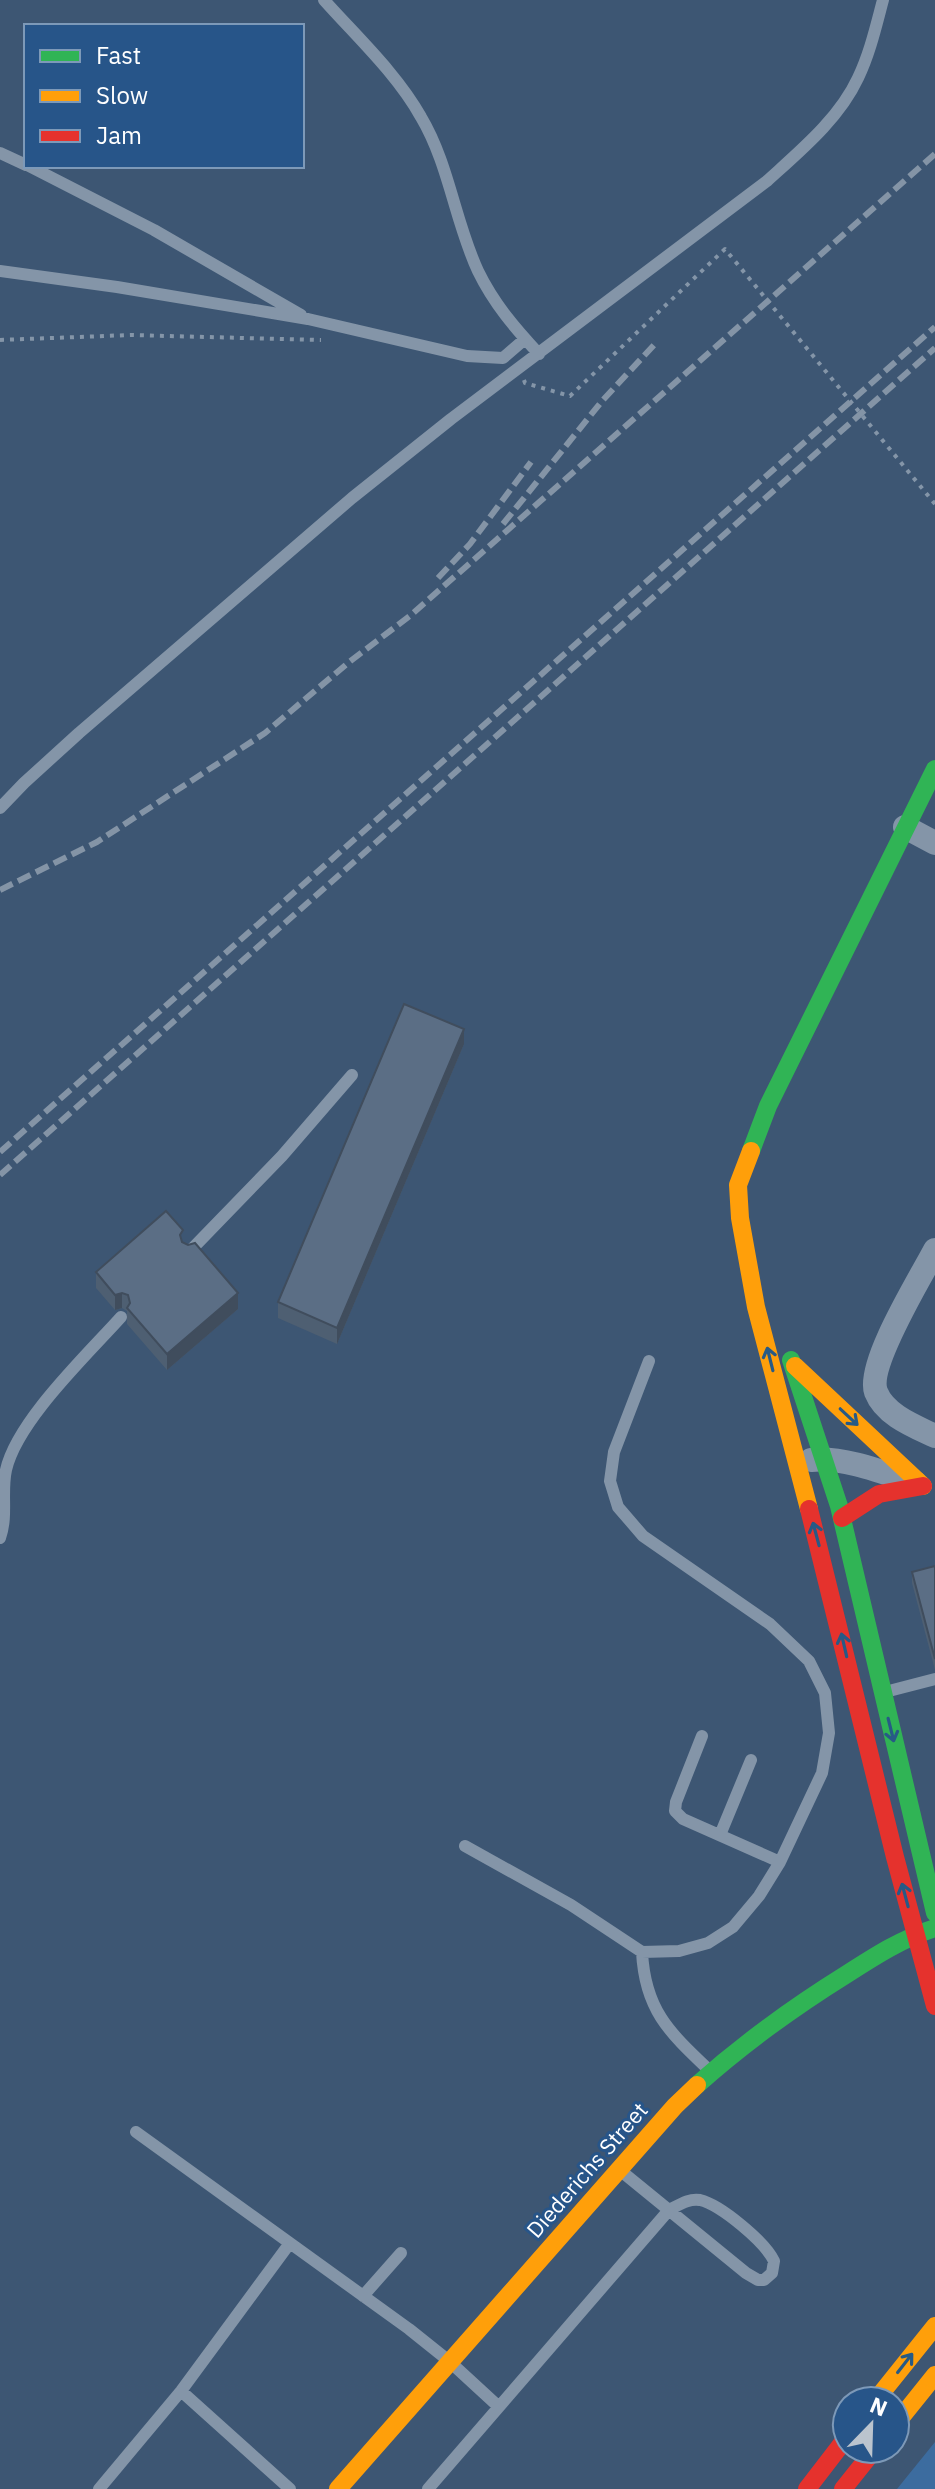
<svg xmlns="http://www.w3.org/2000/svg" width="935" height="2489" font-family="'IBM Plex Sans',sans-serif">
<rect width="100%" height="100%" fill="#3d5673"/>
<path fill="#3c6c9f" d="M935,2442V2489H897Z"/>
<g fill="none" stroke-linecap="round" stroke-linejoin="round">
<path stroke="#8495a8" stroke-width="4" stroke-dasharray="4 6" stroke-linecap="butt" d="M0,340L130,335L321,340
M524,380L525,383L570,396L725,249L935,504"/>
<path stroke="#8495a8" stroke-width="12" d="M324,0C357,37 397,74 421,117C449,164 455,222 478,271C494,304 515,328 539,354
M0,153L26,165
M29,166L154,230L301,315
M0,271L117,287L308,319L467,356L503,358L525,339
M0,808L24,783L79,733L352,498L451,419L767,181C800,151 839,119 858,78C870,53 876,26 883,0
M189,1252L282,1156L352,1075
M0,1538C8,1515 1,1493 6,1470C17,1421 87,1355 121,1317
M885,1692L935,1679
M702,1736L676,1802L675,1811L683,1819L780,1862
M720,1835L751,1760
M465,1846L571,1905L642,1952L679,1951L708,1943L733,1927L759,1896L780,1862L822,1773L829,1733L825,1693L809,1661L770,1624L643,1536L618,1507L610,1481L614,1452L649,1361
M642,1952C645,2010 669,2032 709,2070
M136,2132L409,2329L449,2361L499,2407
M363,2296L401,2253
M181,2391L290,2489
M99,2489L181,2391L290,2243
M428,2489L669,2210C679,2205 689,2198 700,2200C721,2205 765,2242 774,2261L772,2273L764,2280H758L746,2273L621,2171"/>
<path stroke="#8495a8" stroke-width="24" d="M905,827L935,843
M935,1250C921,1277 866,1365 876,1392C885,1415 914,1426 935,1436
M811,1460C845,1457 882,1472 915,1483"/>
<path stroke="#30b455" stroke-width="18" d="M751,1151L768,1106L935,769
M791,1360L839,1506L935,1913
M697,2085C744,2043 794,2007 847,1974C875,1956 903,1938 935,1928"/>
<path stroke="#ff9f0a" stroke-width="18" d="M751,1151L738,1185L740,1218L756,1307L809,1509
M795,1366L923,1486
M875,2401L935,2326
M895,2425L935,2375
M338,2489L675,2106L697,2085"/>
<path stroke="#e5322d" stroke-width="18" d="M809,1509L895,1857L935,2006
M842,1518L879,1494L923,1486
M807,2489L847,2437
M843,2489L875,2449"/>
<path stroke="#8494a6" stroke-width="6" stroke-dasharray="14 6" stroke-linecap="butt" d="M503,524L602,401L654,345
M438,578L470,544L531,462
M0,890L97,842L265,733L348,663L411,615L935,154
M0,1152L935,327
M0,1175L935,348"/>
</g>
<path fill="#4e5f72" d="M464,1044L337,1344L278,1318V1302Z
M183,1243L238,1309L167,1370L127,1324V1311L122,1308L115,1310L96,1288V1272Z
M935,1566V1670L912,1583V1572Z"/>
<path fill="#404d5d" d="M464,1029V1044L337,1344V1328Z
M122,1293V1308L115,1310V1295Z
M238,1293V1309L167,1370V1354Z"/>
<path fill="#5b6e85" stroke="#404d5d" stroke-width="2" d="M404,1004L464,1029L337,1328L278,1302Z
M166,1211L183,1230L180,1235L182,1242L188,1245L195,1243L238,1293L167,1354L127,1308L130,1303L128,1295L122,1293L115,1295L96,1272Z
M935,1566V1659L912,1572Z"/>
<defs><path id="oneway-shaft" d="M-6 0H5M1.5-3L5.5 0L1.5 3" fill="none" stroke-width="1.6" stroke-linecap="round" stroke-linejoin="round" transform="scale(2)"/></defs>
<g stroke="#275a86">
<use href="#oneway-shaft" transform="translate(770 1359) rotate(-104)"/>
<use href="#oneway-shaft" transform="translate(849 1417) rotate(43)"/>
<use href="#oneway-shaft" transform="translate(816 1534) rotate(-105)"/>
<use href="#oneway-shaft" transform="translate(844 1645) rotate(-103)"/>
<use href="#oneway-shaft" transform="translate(891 1730) rotate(76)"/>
<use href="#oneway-shaft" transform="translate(905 1895) rotate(-105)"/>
<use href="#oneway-shaft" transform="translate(905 2363) rotate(-52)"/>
</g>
<g text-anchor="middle" stroke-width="6" stroke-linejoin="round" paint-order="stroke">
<g font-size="22" fill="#fff" stroke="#275589">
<text transform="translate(587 2170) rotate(-49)" y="8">Diederichs Street</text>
</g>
</g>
<rect x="24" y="24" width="280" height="144" fill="#275589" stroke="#7d99b8" stroke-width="2"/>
<rect x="40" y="50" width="40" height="12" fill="#30b455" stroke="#7d99b8" stroke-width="2"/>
<text x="96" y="64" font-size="24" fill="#ffffff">Fast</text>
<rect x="40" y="90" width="40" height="12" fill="#ff9f0a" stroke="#7d99b8" stroke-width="2"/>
<text x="96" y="104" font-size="24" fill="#ffffff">Slow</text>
<rect x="40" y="130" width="40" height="12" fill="#e5322d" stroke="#7d99b8" stroke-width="2"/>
<text x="96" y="144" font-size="24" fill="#ffffff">Jam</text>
<g transform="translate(871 2425) rotate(23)"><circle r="38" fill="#275589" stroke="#7d99b8" stroke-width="2"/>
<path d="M0-6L14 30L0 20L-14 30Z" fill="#bbc4ce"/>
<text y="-12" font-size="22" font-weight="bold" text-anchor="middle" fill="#ffffff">N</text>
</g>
</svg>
